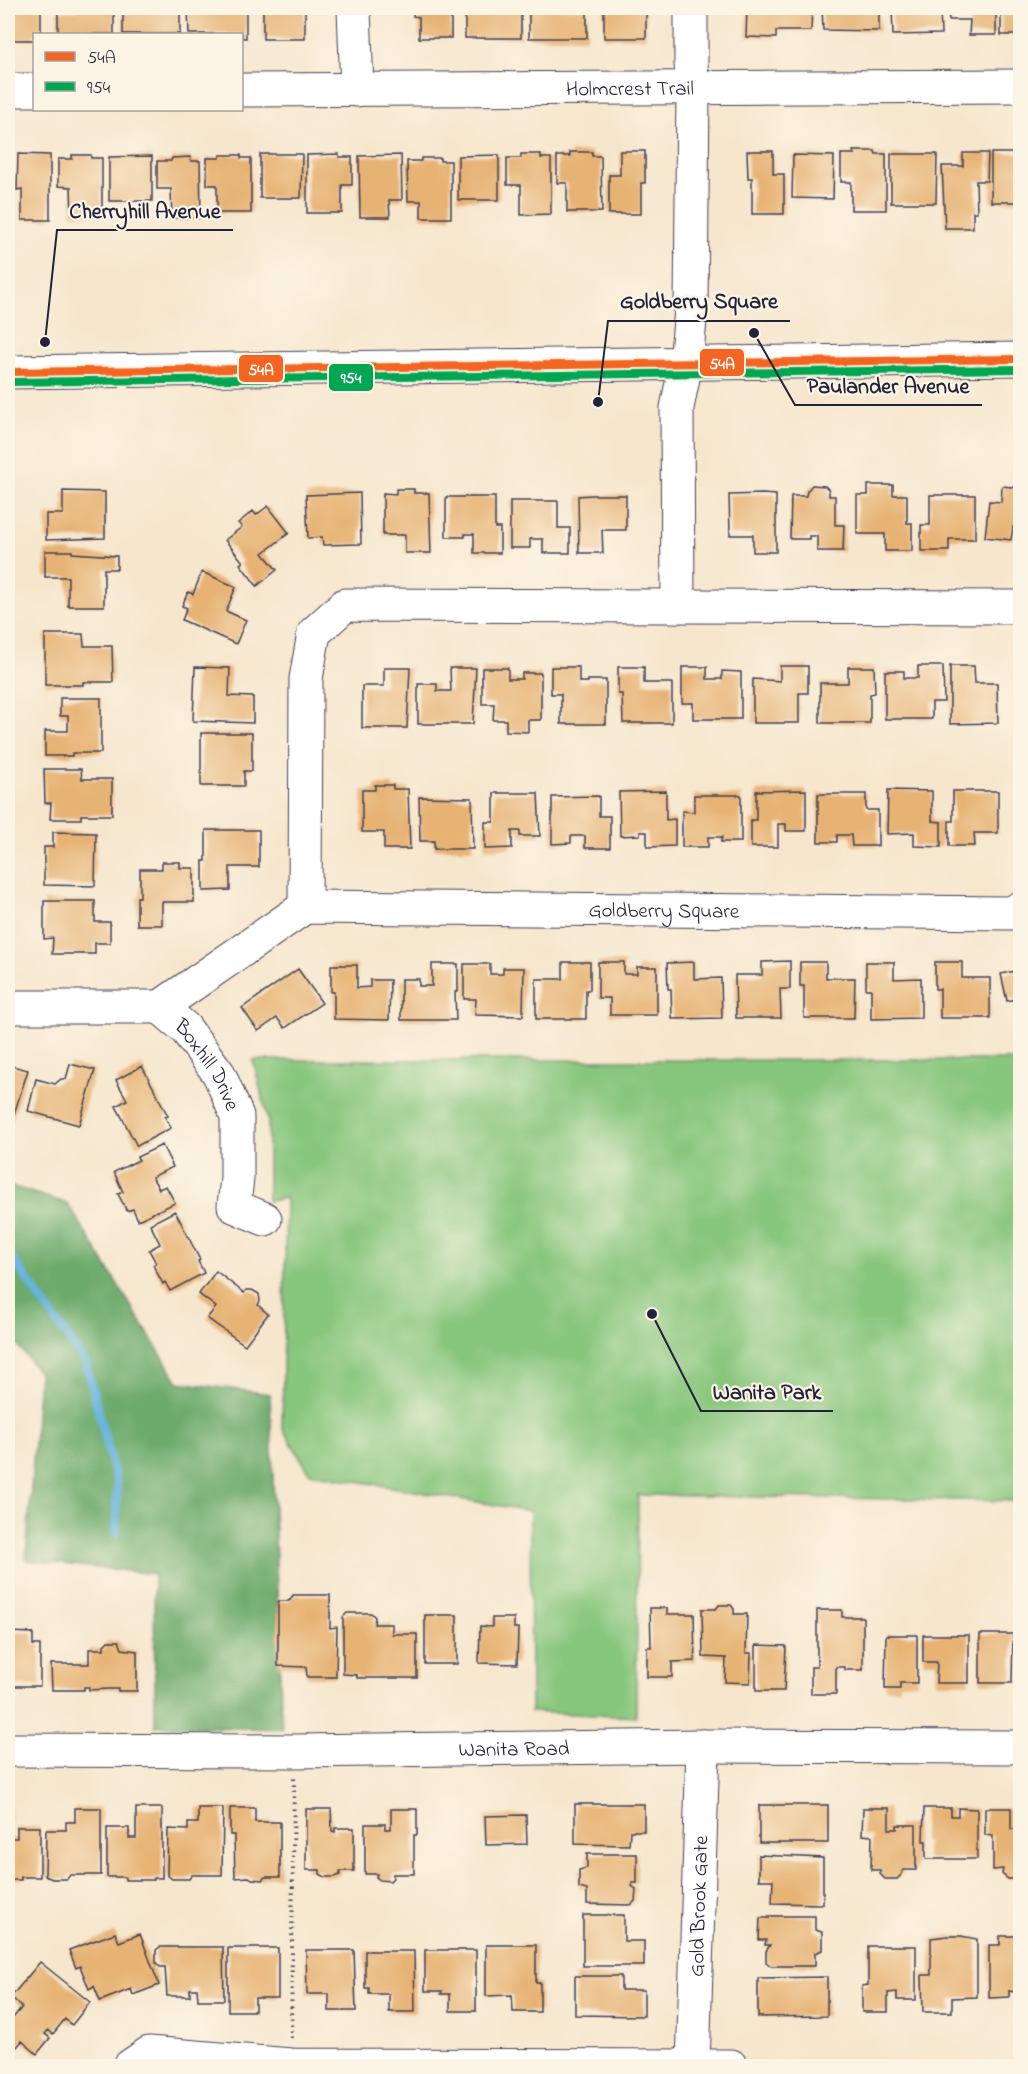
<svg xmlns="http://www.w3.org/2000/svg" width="1028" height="2074" font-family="'Indie Flower',sans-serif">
<rect width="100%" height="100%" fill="#fcf5e5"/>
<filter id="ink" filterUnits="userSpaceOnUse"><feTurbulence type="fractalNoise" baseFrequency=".0167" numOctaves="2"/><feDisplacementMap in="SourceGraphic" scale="12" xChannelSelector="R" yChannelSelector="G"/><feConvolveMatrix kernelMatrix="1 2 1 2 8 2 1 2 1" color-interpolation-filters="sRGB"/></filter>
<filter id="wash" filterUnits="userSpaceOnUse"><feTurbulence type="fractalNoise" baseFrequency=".008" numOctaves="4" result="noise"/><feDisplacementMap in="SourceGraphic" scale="24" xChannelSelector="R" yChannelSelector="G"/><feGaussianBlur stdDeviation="1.35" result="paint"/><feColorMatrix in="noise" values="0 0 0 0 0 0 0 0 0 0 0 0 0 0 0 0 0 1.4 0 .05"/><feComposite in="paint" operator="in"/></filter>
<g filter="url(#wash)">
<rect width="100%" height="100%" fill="#f6e6cd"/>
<path fill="#87c67d" stroke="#54745c" stroke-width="1.5" d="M253,1060H1020V1501L638,1495L636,1717L531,1712L530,1511L310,1473L282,1428L286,1198L268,1201V1120Z"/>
<path fill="#6dab6c" stroke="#486654" stroke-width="1.5" d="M8,1185L68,1204L178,1382L270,1394L282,1729L155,1726L154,1574L26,1560L39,1373L8,1333Z"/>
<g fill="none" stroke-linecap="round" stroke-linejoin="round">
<path stroke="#66b4e0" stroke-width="8" d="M8,1252L86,1364L117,1484L116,1533"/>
</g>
<g id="blocks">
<path fill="#e7b374" d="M8,8H41V34H34V40H10V17L8,18Z
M78,8H114V34H58V11H78Z
M143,8H180V34H123V11H143Z
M211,8H246V38H242V34H189L188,10H211Z
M263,8H299V10H305V39H263Z
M413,8H451V38H419V17L413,16Z
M483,8H521V38H465V10H483Z
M550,8H587V38H529V9H550Z
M604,8H646V38H604Z
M747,8H812L811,31H776V38L746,37Z
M822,8H879V31L823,30Z
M892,8H940L941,34L893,35Z
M948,8H996V35H969L970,20H949Z
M1001,8H1020V35H1001Z
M620,151H645V183H641V214H609V175H620Z
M747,151H773V174H784V214H752V178H748Z
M853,151H875L876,154H886V210H851V182H841V154H854Z
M570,152H592V156H601L602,212H567V183H557V156H570Z
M963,153H988L987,181H976L977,212H973V228H945L942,166H963Z
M991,153H1020V202H991Z
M18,154L50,155V220H22V189L17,190Z
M260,154H302L301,198H260Z
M339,154V157H352V185H342V213H307V155Z
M521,154H541V158H551V214L521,215V185H507V158H521Z
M891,154H937L936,203H891Z
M72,155H91V158H102V215H72L71,187L58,186V159H72Z
M220,155H241V158H251V213H217V185H207V158H220Z
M401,155L402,200H389L390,217H360L359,156Z
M499,155V200H458V156Z
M793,155L834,156L833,199L792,198Z
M152,156V201H109V157Z
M190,157L191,161H200L201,218H172L171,189H157V161H171L172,158Z
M421,158H440V161H451V218H421V201H408L407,161H421Z
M812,485L825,486L829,490V496H835V525H844L843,551H817V536H809V539H790L791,496H806L807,491Z
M868,485H893V495H907V523H912V551H885V534H857V495H868Z
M1002,486L1020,488V528L1013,527L1011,540L985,537L989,501L1001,502Z
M396,489H414V493H429L431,553H405V535H383V493L396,494Z
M63,491L105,492V538L46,540V514H63Z
M360,493L361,544L323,545L322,537L308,538L306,495Z
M763,494L776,495V552H753V535H730L729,495Z
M592,495H626V530H602L603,553H579L578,496Z
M930,495H975V539H949V551H921V525H930Z
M446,497H495V528H500V553H474V534H465V537H446Z
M510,501H558V528H570V553H543V539H530V548H510Z
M268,506L289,533L263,553L277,570L257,586L240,564L243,562L225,540L242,527L238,523L253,511L256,515Z
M45,551H72V553L117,556V569H104V606H68V577H45Z
M202,572L236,587L226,611L246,620L236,644L182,620L187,608L182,606L188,592L193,594Z
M45,634H83L84,646H112L113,682H83V685H45Z
M780,666H808V693H799V723H753V679L780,681Z
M918,666H943L944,702H932V719H885V671H904V678H918Z
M950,666H974L975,683H997L998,723L950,724Z
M195,667L230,668L229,696L253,697V723L193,721Z
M551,667H579V682H588V680H606V724H561V694H551Z
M618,667H644V683H672V723H623L622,694H618Z
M682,667H707V679H722V671L741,672V719H693V703H682Z
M848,667H874L875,693L870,694V723H820V683H848Z
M384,668H410L407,728H362V686H384Z
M450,668H476L473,724H418V684H437V691H451Z
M482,668H508V679H522V673H541V720H528V732L506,731V720H493L494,704H482Z
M60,698H101V753H72V756H45V731H68V716H60Z
M201,733H252V771H244V786H201Z
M44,769H81L82,779H112V815H81V819H50L51,803H45Z
M375,785H393V789H408L410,849H384V832H362V790H375Z
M806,790V831H786V824H778V847H751V820H756V791Z
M888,790L932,791V821L941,822V847L914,846V833L887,834Z
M666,791V820L675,819V846L647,847V832H640V835L620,836L619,792Z
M953,791H998V833H974L975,846H949V821H953Z
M494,793H538L540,836H520V831H512V848L485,849V822H494Z
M818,794H866V810H878V846H852L851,835H837V842H818Z
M694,795H741V842H721L722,837H708V847H682V811L694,812Z
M599,796V816H610V848H585V836H571V843L552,844V797Z
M419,797L472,798L473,849H434V841H420Z
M206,830H259V867H230V890L203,891V861H206Z
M53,832L96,833L95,886L44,885V847H53Z
M162,862H180V868H194V902H162V925H137V897H140V869H162Z
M44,901H95V922H110V943H95V954H52L53,938L44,939Z
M790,961V989H780L781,1018H736L735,975H762V962Z
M563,962H590V990H586V1019H536V979H563Z
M598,962H624V974H637V967H657V1015H610V998H598Z
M694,962V979L721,978L722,1018L672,1019L671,989H668L667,963Z
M800,962H826V978H855L854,1018H804V986H800Z
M866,962H894V979L921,978V1018L871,1019V989H866Z
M935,962H962V978H990V1018H940V989H935Z
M432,964H458V992H455L456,1020H401V979H419V986H432Z
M464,964H490V974H503V968H524L523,1016L475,1015L476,999H464Z
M331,965H357V988L370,987V980H390L389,1020L334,1019V992H331Z
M298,969L322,1003L285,1028L277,1018L258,1031L242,1008Z
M1020,970V1016L1016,999L1007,1001L1001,974Z
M70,1064L95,1070L79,1125L28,1111L36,1079L55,1084L61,1079H66Z
M8,1065L28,1070L10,1127L8,1126Z
M142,1066L168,1116L165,1117L171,1128L137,1146L116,1106L127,1100L116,1080Z
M162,1145L173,1167L152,1177L159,1189L166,1186L175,1203L138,1220L133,1209L127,1211L118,1194L123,1192L114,1172L139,1160L137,1157Z
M175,1211L200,1260L198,1261L204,1273L170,1291L165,1282L163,1284L153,1265L156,1263L149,1250L160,1244L150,1224Z
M216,1271L244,1293L246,1290H252L259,1294L260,1301L258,1305L268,1314L245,1345L207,1318L216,1307L199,1294Z
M293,1595H330V1628L337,1627L336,1677H307L306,1667L278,1666V1601H289Z
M719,1605H731L734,1609V1614H747L746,1653H751L750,1683L725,1682L726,1658L703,1657L702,1609H716Z
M650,1608H667V1614H694L695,1661L672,1662V1677H647V1647H651Z
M817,1610H842V1617H863V1670H845V1667H836V1694H811V1667H817Z
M347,1613H371L375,1617L374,1624H392V1634H417V1678H357V1675L343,1674V1617Z
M425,1615H457V1664H425Z
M492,1618H514V1628H518L517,1664L479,1663L480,1626L492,1627Z
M8,1632L33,1633V1645H40V1686H8Z
M980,1634H1013L1012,1683H980Z
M886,1635H917V1683H900V1689H885Z
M923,1635H969V1683H936L937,1662H923Z
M108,1641H119L122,1649L137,1651V1691H118V1689H108L89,1690V1687H84V1690H52L51,1664H89V1649H104V1645Z
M756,1645L786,1646L784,1691H756Z
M575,1804H644V1831H630L629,1845L575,1844Z
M759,1805H828V1843H759Z
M8,1808H10V1838H17V1827H40V1877H21V1880H8Z
M75,1808H101V1875H70L67,1879H52L45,1876L46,1830H66V1822H75Z
M136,1808H162V1878H154V1880H125V1877H107V1828H129V1838H136Z
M198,1808H223L222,1875H192L189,1879H172L167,1875L168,1829L188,1830V1823H198Z
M230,1808H255V1822H280V1877H265L262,1880L252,1879L249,1877L235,1878L234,1835H230Z
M863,1808H889V1829H897V1825H916V1870H903L902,1874L897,1879H885L880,1874V1870H871L872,1836L862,1835Z
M924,1808H951V1816H958V1808L977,1809V1859H926V1841H923Z
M985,1808H1011V1829H1020V1877L1019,1879H1008L1002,1874L1003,1869L993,1870V1836L985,1835Z
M306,1809H331L332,1831L335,1832V1828H354V1871H340V1875L335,1877H325L320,1874V1870H306Z
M391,1809H417V1835H414V1874H393V1878L390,1881L380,1880L376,1877L377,1874H365V1824H385V1829H391Z
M526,1815L527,1844L486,1845L485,1816Z
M587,1854H637V1883H632V1886L636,1889L635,1901L631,1905L587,1904V1890L579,1888V1870L587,1868Z
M759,1855L823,1858V1904L772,1903L773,1880H759Z
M583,1915H624V1941H644V1966H583Z
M769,1916H815V1930L822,1932V1950L815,1953V1966H771L766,1962V1951L770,1945H765L766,1940H759L760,1918H769Z
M115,1933L119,1942L140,1934L159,1985L133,1995L131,1989L100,2001L94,1986L89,1989L80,1966L76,1968L69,1950Z
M948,1936H961L977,1939V1997L952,1998V2012H923L922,1975H931V1938Z
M1000,1936H1020V2013H1016L1015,1992L1009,1991V1997L989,1998V1945H1000Z
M486,1945H536V1983H540V2012H513L512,1995L486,1996Z
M868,1946H916V2000H897V1992L888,1993V2012H862V1986L868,1985Z
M160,1947H223L224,2000H198L197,1989H190V1996H167L165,1967H160L156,1963V1950Z
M228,1948H278V1998H255V2011H228Z
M306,1950H354L356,2011H329V1994H307Z
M425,1950H476V2011H450V1994H441L442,1991H425Z
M365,1951H414L415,2012H389V1994H369V1988H365Z
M40,1962L90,2002L72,2025L65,2019L53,2034L48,2030L45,2034L50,2038L37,2054L22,2041L17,2047L8,2039V2024L22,2007L11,1997Z
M575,1976H621V1990H644V2016L575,2015Z
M827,1977V2016L758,2017V1978Z
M8,2061L27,2062V2066H8Z"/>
</g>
</g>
<g filter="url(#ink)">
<use href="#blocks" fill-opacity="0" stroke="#423f51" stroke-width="1.5"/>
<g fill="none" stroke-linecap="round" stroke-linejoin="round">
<defs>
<g id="minor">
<path d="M354,8L357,90"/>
<path d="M8,90H34"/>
<path id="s1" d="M242,90L1020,86"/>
<path d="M678,606L1020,607"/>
<path d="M305,907L306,679L314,633L345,605L678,606L677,408L686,363L691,310L693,87L691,64V8"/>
<path id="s2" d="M8,1007H160L305,907L1011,913L1020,908"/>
<path id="s3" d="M160,1007L185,1028L219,1074L237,1116V1178L234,1206L265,1219"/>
<path id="s4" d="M8,1750L294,1751L703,1746L1020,1747"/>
<path d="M130,2066L149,2053L291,2065L731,2066"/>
<path id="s5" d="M693,2066L703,1746"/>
</g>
<path id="major" d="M8,372L1020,359"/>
</defs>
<use href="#minor" stroke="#423f51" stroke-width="35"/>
<use href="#major" stroke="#423f51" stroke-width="35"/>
<path stroke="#423f51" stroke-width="4" stroke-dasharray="1.5 4.5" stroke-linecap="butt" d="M291,2038L294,1778"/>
<use href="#minor" stroke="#fff" stroke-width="33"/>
<use href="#major" stroke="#fff" stroke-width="33"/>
<defs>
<path id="bus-1" d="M8,372L1020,359"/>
<path id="bus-2" d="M8,382L1020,369"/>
</defs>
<use href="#bus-1" stroke="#fcf5e5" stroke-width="12"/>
<use href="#bus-2" stroke="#fcf5e5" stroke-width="12"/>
<use href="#bus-1" stroke="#f26522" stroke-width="8"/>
<use href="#bus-2" stroke="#00a651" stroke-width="8"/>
</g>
</g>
<g text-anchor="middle" stroke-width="4.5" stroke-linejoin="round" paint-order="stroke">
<g font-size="21" fill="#22223b" stroke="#fcf5e5">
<text dy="7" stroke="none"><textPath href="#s1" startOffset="388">Holmcrest Trail</textPath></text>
<text dy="7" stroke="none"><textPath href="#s2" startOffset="687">Goldberry Square</textPath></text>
<text dy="7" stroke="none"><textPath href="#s3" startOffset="76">Boxhill Drive</textPath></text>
<text dy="7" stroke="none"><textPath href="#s4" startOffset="506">Wanita Road</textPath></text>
<text dy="7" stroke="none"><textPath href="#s5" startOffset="160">Gold Brook Gate</textPath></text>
</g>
</g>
<path fill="none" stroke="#22223b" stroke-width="2" d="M45 342L57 230H233M598 402L608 321H790M754 333L795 405H982M652 1314L701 1411H833"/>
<g fill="#22223b" stroke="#fcf5e5" stroke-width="2">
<circle cx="45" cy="342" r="6"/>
<circle cx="598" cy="402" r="6"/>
<circle cx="754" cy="333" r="6"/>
<circle cx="652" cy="1314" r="6"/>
</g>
<g font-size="22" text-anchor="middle" font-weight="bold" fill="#22223b" stroke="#fcf5e5" stroke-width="4.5" stroke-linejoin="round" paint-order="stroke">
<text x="145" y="218">Cherryhill Avenue</text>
<text x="699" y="308">Goldberry Square</text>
<text x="888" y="393">Paulander Avenue</text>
<text x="767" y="1399">Wanita Park</text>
</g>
<g stroke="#fcf5e5" stroke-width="2">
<rect x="699" y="348" width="46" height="29" rx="6" fill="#f26522"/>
<rect x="238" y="354" width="46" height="29" rx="6" fill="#f26522"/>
<rect x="328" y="363" width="46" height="29" rx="6" fill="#00a651"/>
</g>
<g font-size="16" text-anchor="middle" font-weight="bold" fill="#fff">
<text x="722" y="369">54A</text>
<text x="261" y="375">54A</text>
<text x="351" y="383">954</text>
</g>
<rect width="1028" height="2074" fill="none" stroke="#fcf5e5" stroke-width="30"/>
<rect x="33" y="33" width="210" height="78" fill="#fcf5e5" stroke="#a5a1a1" stroke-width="1.5"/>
<rect x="45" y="52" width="30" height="9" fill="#f26522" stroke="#a5a1a1" stroke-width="1.5"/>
<text x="87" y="63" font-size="18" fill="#22223b">54A</text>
<rect x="45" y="82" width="30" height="9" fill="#00a651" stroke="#a5a1a1" stroke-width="1.5"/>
<text x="87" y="93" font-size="18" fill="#22223b">954</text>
</svg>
